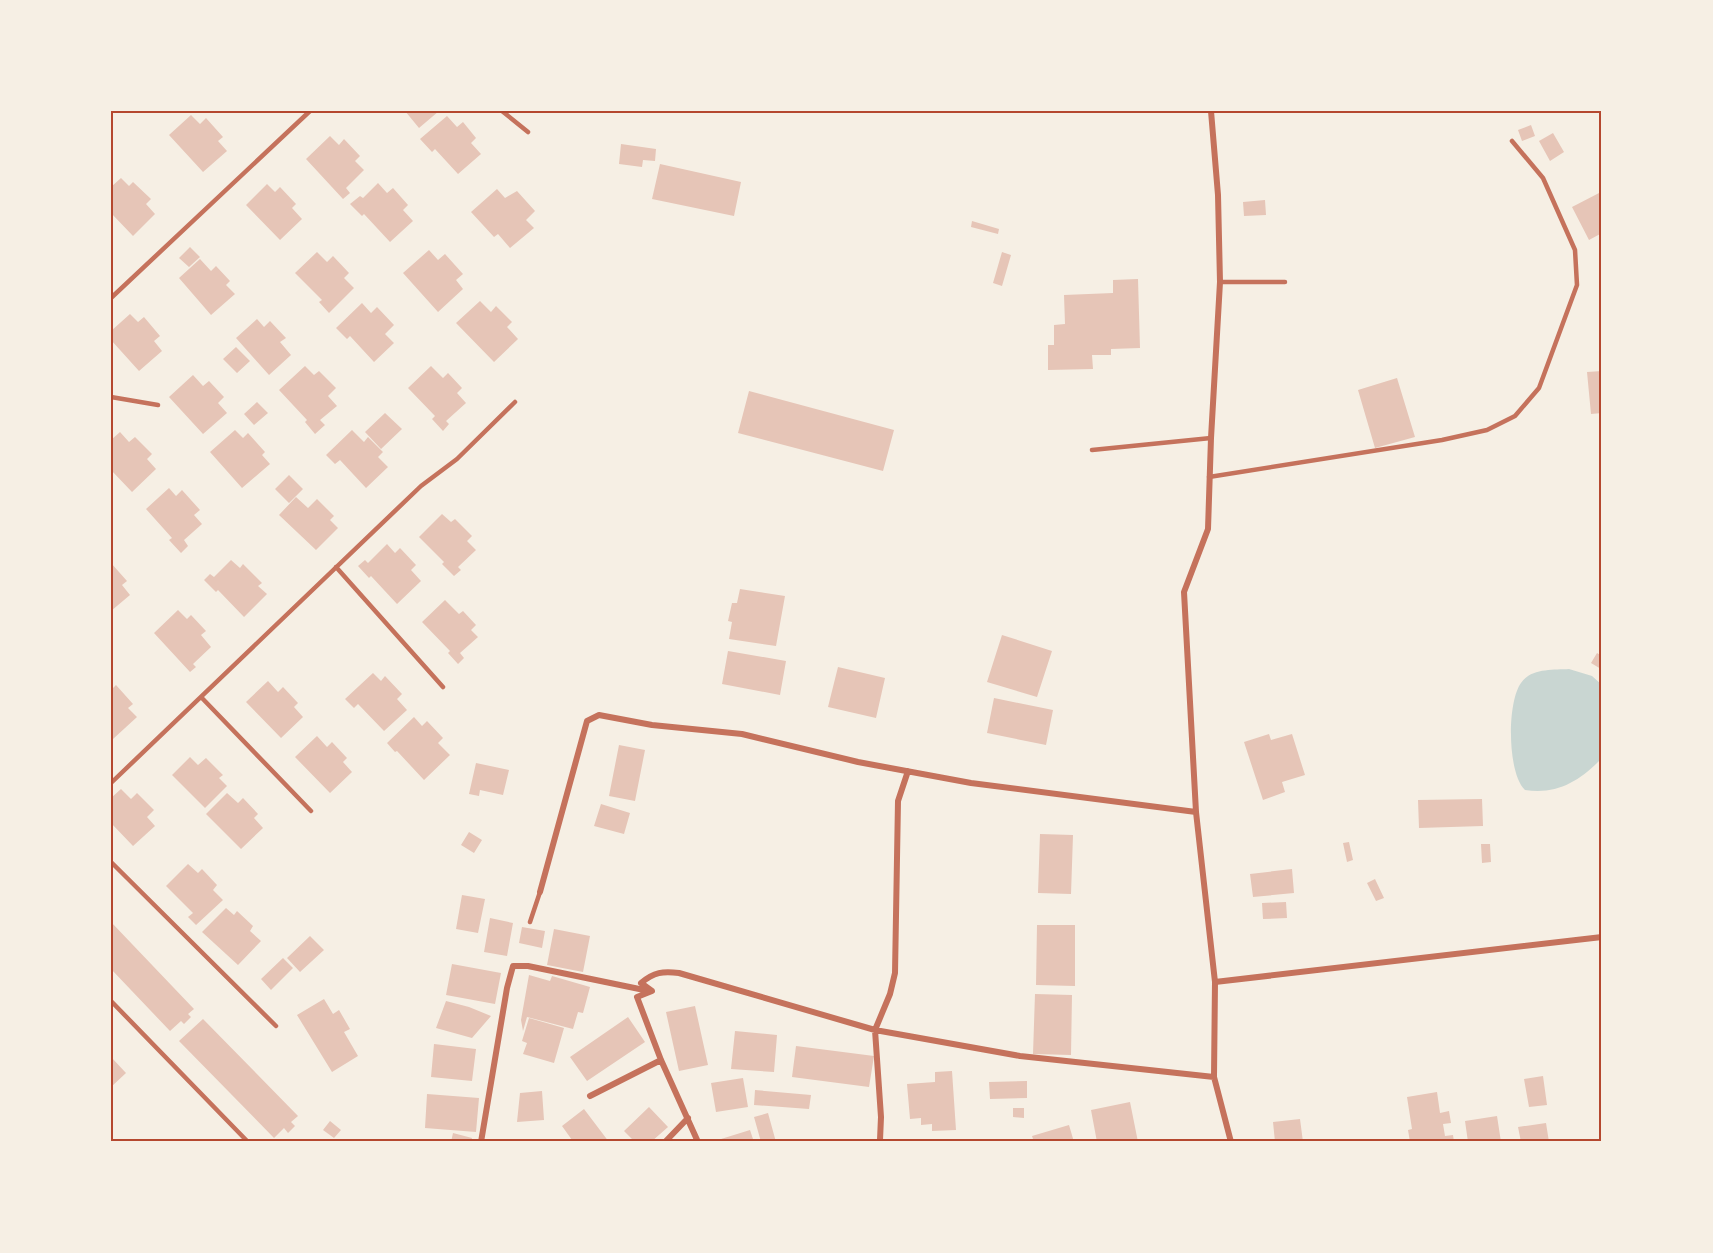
<svg xmlns="http://www.w3.org/2000/svg" width="1713" height="1253" font-family="'Source Sans 3',sans-serif">
<rect width="100%" height="100%" fill="#f6efe4"/>
<path fill="#c9d6d2" d="M1569,669L1592,676L1602,685V758C1580,781 1557,795 1525,790C1507,773 1507,702 1521,683C1531,668 1553,670 1569,669Z"/>
<path fill="#e6c5b7" d="M405,111H439L419,128Z
M191,115L200,124L206,118L223,137L218,141L227,151L203,172L169,135Z
M447,116L457,127L463,122L476,138L471,143L481,154L458,174L435,149L432,152L420,139Z
M1531,125L1535,136L1522,141L1518,130Z
M1553,133L1564,152L1550,161L1539,141Z
M330,136L339,145L344,139L360,156L355,161L364,170L346,188L350,193L343,199L306,159Z
M621,144L656,149L655,161L643,160L642,167L619,164Z
M660,164L741,182L734,216L652,199Z
M121,178L129,186L133,182L151,199L146,204L155,214L133,236L111,213V187Z
M378,183L387,193L393,188L408,205L403,210L413,221L390,242L364,214L362,216L350,204L360,196L363,198Z
M267,184L275,192L280,187L296,204L292,208L302,219L280,240L246,205Z
M497,189L505,198L517,191L535,211L526,220L534,228L510,248L498,234L494,237L471,212Z
M1601,192L1602,233L1589,240L1572,207Z
M1265,200L1266,215L1244,216L1243,202Z
M972,221L999,229L998,234L971,227Z
M190,247L200,257L189,267L179,258Z
M429,250L438,260L445,254L463,274L456,280L463,289L438,312L403,273Z
M317,252L327,262L333,256L349,273L344,278L354,288L329,313L319,302L322,300L295,273Z
M1002,252L1011,255L1002,286L993,283Z
M200,259L211,271L216,266L230,281L226,285L235,294L211,315L179,278Z
M1138,279L1140,348L1111,349V355H1092L1093,369L1048,370V345H1054V325L1065,324L1064,295L1113,293V280Z
M480,301L491,312L496,306L512,322L507,327L518,339L494,362L456,323Z
M362,303L371,313L377,307L394,325L385,334L394,343L374,362L350,336L347,339L336,328Z
M130,314L138,322L144,317L160,336L154,341L162,351L139,371L111,340V331Z
M257,319L264,327L270,321L286,338L280,342L291,355L269,375L236,338Z
M236,347L250,361L237,373L223,359Z
M305,366L314,375L319,371L336,388L328,396L337,406L320,420L325,425L315,434L305,422L307,420L279,390Z
M431,366L443,378L448,373L462,388L457,393L466,403L446,421L449,424L443,431L432,419L435,416L408,388Z
M1602,371V413L1591,414L1587,372Z
M193,375L203,386L209,381L224,397L218,403L227,413L203,434L169,397Z
M1397,378L1415,437L1375,448L1358,390Z
M749,391L894,430L883,471L738,433Z
M257,402L268,413L254,425L244,414Z
M385,413L402,429L381,449L365,432Z
M235,430L243,438L248,433L265,452L262,455L270,464L242,488L210,452Z
M352,430L364,442L368,437L383,452L378,457L388,467L366,488L340,460L335,464L326,455Z
M120,432L129,442L135,437L152,454L147,459L156,469L132,492L111,470V440Z
M289,475L303,489L289,503L275,489Z
M169,488L176,496L182,490L200,510L194,515L202,524L184,540L188,546L181,553L169,540L172,538L146,509Z
M296,497L308,508L317,499L334,516L330,520L338,528L316,550L279,515Z
M442,514L451,522L455,519L472,536L467,541L476,550L458,567L461,570L454,576L442,564L444,562L419,537Z
M387,544L395,553L400,548L416,565L411,570L421,581L397,604L371,576L369,578L358,566L365,560L368,563Z
M231,560L240,568L243,564L262,583L258,586L267,594L244,617L218,590L216,592L204,580L210,574L214,577Z
M111,563L127,581L122,585L130,595L111,611Z
M740,589L785,596L776,646L729,639L732,622L728,621L732,603H737Z
M445,600L459,614L463,611L476,625L471,630L478,637L460,653L464,658L458,664L448,653L450,651L422,622Z
M178,610L187,619L191,615L206,631L201,635L211,647L193,664L196,667L190,672L154,633Z
M1002,635L1052,651L1037,697L987,682Z
M728,651L786,661L780,695L722,684Z
M1597,653L1602,656L1601,669L1591,663Z
M838,667L885,678L876,718L828,707Z
M373,673L381,681L385,676L402,694L397,699L407,710L384,731L358,704L354,708L345,699Z
M268,681L278,692L283,687L298,703L294,707L303,717L281,738L246,702Z
M116,685L133,704L128,708L137,717L113,739L111,736V690Z
M994,698L1053,710L1046,745L987,733Z
M414,717L422,726L427,721L443,738L438,743L450,755L424,780L397,751L395,752L387,743Z
M1269,734L1271,740L1292,734L1305,775L1282,782L1285,792L1263,800L1244,742Z
M317,736L327,747L332,742L347,758L343,762L352,772L330,793L295,757Z
M619,745L645,750L635,801L609,796Z
M190,757L198,765L206,758L223,775L219,778L227,786L205,808L172,775Z
M476,763L509,770L503,795L480,790L479,796L469,794Z
M121,789L131,799L137,793L154,810L147,817L155,826L133,846L111,823V798Z
M227,793L238,803L243,798L258,814L254,818L263,828L241,849L206,814Z
M1482,799L1483,826L1419,828L1418,800Z
M601,804L630,813L624,834L594,826Z
M469,832L482,840L474,853L461,845Z
M1040,834L1073,835L1071,894L1038,893Z
M1349,842L1353,860L1347,862L1343,843Z
M1481,844H1490L1491,862L1482,863Z
M188,864L198,873L202,869L217,885L213,890L223,900L196,925L188,917L193,913L166,886Z
M1292,869L1294,893L1253,897L1250,874Z
M1375,879L1384,898L1376,901L1367,883Z
M462,895L485,899L478,933L456,929Z
M1286,902L1287,918L1263,919L1262,903Z
M226,908L234,915L237,911L253,926L250,931L261,941L238,965L202,932Z
M490,918L513,923L507,956L484,952Z
M111,922L194,1009L188,1014L191,1017L184,1024L181,1021L170,1031L111,969Z
M1037,925H1075V986L1036,985Z
M522,927L545,931L542,948L519,943Z
M554,929L590,936L583,972L547,965Z
M310,936L324,950L300,972L287,958Z
M283,958L293,968L271,990L261,979Z
M452,964L501,973L495,1004L446,995Z
M529,975L550,981L552,976L590,987L583,1013L578,1012L573,1029L527,1017L523,1031L521,1020Z
M1035,994L1072,995L1071,1055L1033,1054Z
M324,999L333,1014L339,1010L350,1029L344,1032L358,1056L332,1072L297,1015Z
M446,1001L469,1007L491,1016L472,1038L436,1028Z
M695,1006L708,1065L679,1071L666,1012Z
M628,1017L645,1042L587,1081L570,1057Z
M529,1018L564,1028L554,1063L523,1054L527,1043L522,1041Z
M203,1019L298,1116L291,1122L295,1126L288,1133L284,1128L274,1138L179,1041Z
M735,1031L777,1035L774,1072L731,1069Z
M434,1044L476,1049L472,1081L431,1077Z
M796,1046L874,1056L869,1087L792,1077Z
M111,1057L126,1073L111,1087Z
M952,1071L956,1130L932,1131V1124L921,1125V1118L910,1119L907,1084L935,1082V1072Z
M1543,1076L1547,1105L1529,1107L1524,1079Z
M743,1078L748,1107L716,1112L711,1083Z
M1027,1081V1098L990,1099L989,1082Z
M755,1090L811,1095L809,1109L754,1105Z
M542,1091L544,1120L517,1122L520,1093Z
M1437,1092L1440,1113L1449,1111L1451,1123L1443,1124L1445,1136L1453,1135L1454,1142H1410L1408,1130L1412,1129L1407,1097Z
M427,1094L479,1098L476,1132L425,1128Z
M1130,1102L1138,1142H1097L1091,1110Z
M649,1107L668,1127L651,1142H635L624,1131Z
M1013,1108H1024V1118L1013,1117Z
M584,1109L609,1142H570L572,1140L562,1126Z
M768,1113L776,1142H761L754,1117Z
M1497,1116L1501,1142H1468L1465,1121Z
M1300,1119L1303,1142H1275L1273,1122Z
M330,1121L341,1130L334,1138L323,1130Z
M1546,1123L1549,1142H1521L1518,1127Z
M1069,1125L1074,1142H1034L1032,1136Z
M750,1130L754,1142H722L721,1139Z
M453,1133L472,1138L471,1142H451Z"/>
<g fill="none" stroke-linecap="round" stroke-linejoin="round">
<path stroke="#c5725c" stroke-width="4.5" d="M502,111L528,132
M1220,282H1285
M111,298L310,111
M111,397L158,405
M1092,450L1211,438
M1209,477L1442,440L1487,430L1515,416L1539,388L1577,285L1575,250L1543,178L1512,141
M336,567L443,687
M201,697L311,811
M111,783L421,486L457,459L515,402
M111,862L276,1026
M530,922L540,892
M111,1001L248,1142"/>
<path stroke="#c5725c" stroke-width="6" d="M1211,111L1218,195L1220,282L1211,438L1208,529L1184,592L1196,812L1215,982L1214,1077L1231,1142
M540,892L587,721L599,715L652,725L742,734L858,762L971,783L1196,812
M1215,982L1602,937
M590,1096L661,1060
M880,1140L881,1117L875,1030L890,994L895,973L898,801L908,771
M481,1142L507,988L513,966H528L649,991
M665,1142L688,1118
M698,1142L661,1060L637,997L652,991L641,983C654,972 663,971 679,973L875,1030L1020,1056L1214,1077"/>
</g>
<rect width="1713" height="1253" fill="none" stroke="#f6efe4" stroke-width="225"/>
<rect x="112" y="112" width="1488" height="1028" fill="none" stroke="#b5482f" stroke-width="2"/>
</svg>
